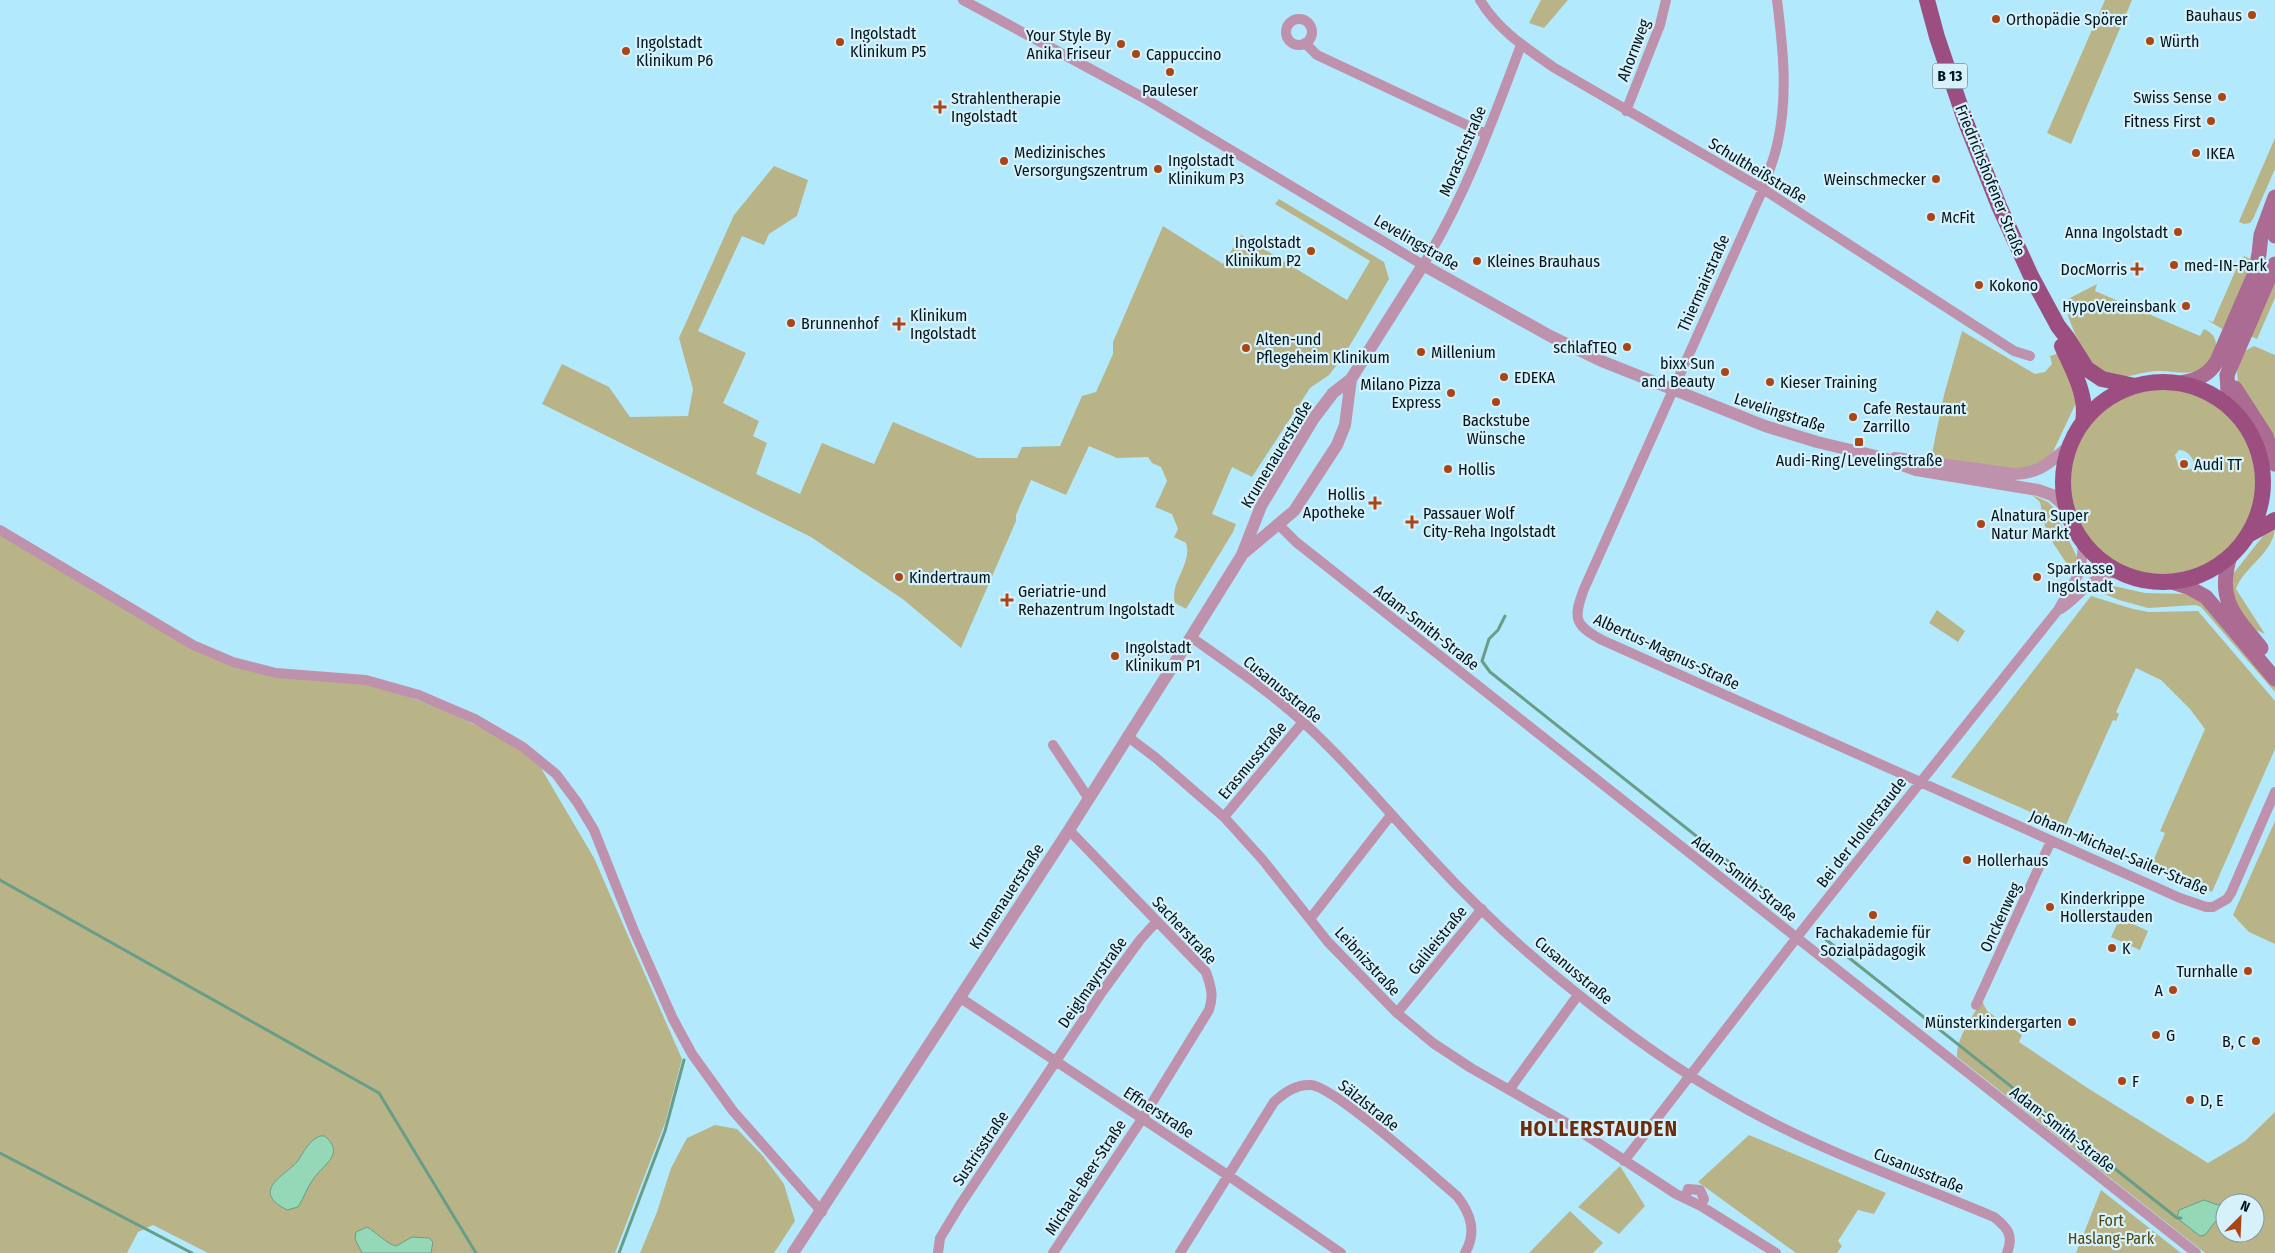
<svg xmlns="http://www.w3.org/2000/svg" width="2275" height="1253" font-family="'Fira Sans Condensed',sans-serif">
<rect width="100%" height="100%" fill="#b3e9fc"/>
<path fill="#b9b488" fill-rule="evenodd" d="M1541,0H1568L1544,28L1529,23Z
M2105,0H2132L2071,144L2047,133Z
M2275,138V169L2253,219L2250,223L2244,224L2239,222L2240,219Z
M774,166L808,180L797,216L769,234L764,245L742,236L698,331L746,353L723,403L759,421L753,436L767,443L756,474L800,494L822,443L874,464L893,422L978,458H1017L1022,447L1060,446L1082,396L1096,392L1113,354V342L1163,226L1223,264L1241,235L1347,300L1370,261L1275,204L1279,199L1384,262L1389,279L1343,357L1329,375L1310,388L1252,477L1232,467L1212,514L1236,524L1233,532L1186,609L1175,603C1169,582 1193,564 1186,543L1174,537L1178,529L1172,514L1155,507L1167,481L1161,467L1152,463L1148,457L1117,458L1089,446L1066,495L1031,480L1016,515V521L961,648L904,600L811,537L542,404L562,364L609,387L630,417L688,416L693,389L679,338L734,215Z
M2244,256L2252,260L2224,330L2207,320L2213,322L2238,265Z
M2275,277V298L2257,339L2250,336Z
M2097,284L2095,291L2200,336L2204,329C2225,338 2216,361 2199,370C2187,376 2170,370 2157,371C2144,371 2127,379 2115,376C2109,375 2095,368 2090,364C2085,359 2065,312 2065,304L2068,299Z
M1962,331L2035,374L2045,372L2052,364L2050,356L2059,353L2075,389L2076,403L2051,456L2026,471L1936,459L1932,453L1944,395Z
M2254,346L2275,355V448L2238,385L2237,371L2243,352Z
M2163,388C2180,390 2197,393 2213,403C2271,439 2271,530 2210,563C2197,571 2182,576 2167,576C2042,577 2033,398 2163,388ZM2179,450C2187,450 2191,456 2194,462L2192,469L2185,470L2178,464L2175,455Z
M2032,495L2048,502L2052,506L2077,557L2078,564L2075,576L2053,543L2045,526L2040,502Z
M2275,526C2275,553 2244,566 2236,589L2265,634L2254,629L2238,607L2231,594L2233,574L2263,536Z
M0,532L238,668L349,681L393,691L444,710L498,736L538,763L594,858L682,1059L665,1123L615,1253H208L153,1225L138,1232L127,1253H0Z
M2100,583L2145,593L2188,594L2198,597L2275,684V692L2201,607L2196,605L2148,608L2119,600L2089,588Z
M2091,596L2133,609L2149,612L2198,611L2275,701V749L2212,892L2151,866L2165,833L2160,831L2205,729L2190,709L2161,680L2136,668L2116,712L2119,714L2116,721L2113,720L2065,827L1951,777Z
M1937,610L1965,631L1958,642L1929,623Z
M2275,821V944L2249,932L2233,915Z
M2120,918L2148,931L2140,950L2111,937Z
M1982,1001L1987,1011L2022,1035L2019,1042L2086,1087L2208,1163L2245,1141L2275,1112V1253H2205L1957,1057C1956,1038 1972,1017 1982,1001ZM2225,1203H2255V1233H2225Z
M715,1125L737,1129L763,1156L784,1184L795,1221L774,1253H640L657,1212L671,1168L687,1138Z
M1749,1135L1886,1193L1874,1214L1858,1210L1838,1241L1842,1246L1837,1253H1796L1698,1182Z
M1620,1166L1645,1206L1619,1234L1578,1207Z
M2101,1190L2181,1253H2076Z
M1570,1211L1603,1243L1593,1253H1529Z"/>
<path fill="#94d8b7" stroke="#689d88" d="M320,1136H325C345,1154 325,1163 314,1178C307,1187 304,1198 298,1207L287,1210C250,1191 284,1176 297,1162C304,1152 308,1141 320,1136Z
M2228,1198L2243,1203H2225V1218L2215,1222L2205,1235L2200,1236L2177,1218L2179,1210L2204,1200L2218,1205Z
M367,1227C376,1232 387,1244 396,1246L412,1237L429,1238L433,1242L431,1253H362L355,1239L356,1232Z"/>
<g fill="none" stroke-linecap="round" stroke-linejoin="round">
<path stroke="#689d88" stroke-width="3" d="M1505,616L1498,630L1489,639L1482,661L1490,672L1793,913
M0,880L379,1093L476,1253
M1824,938L2177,1218H2181
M0,1153L192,1253
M619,1253L665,1131L684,1060"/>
<path stroke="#be92ac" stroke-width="10" d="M963,0L1144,98L1423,265C1465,197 1493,120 1521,45
M1480,0C1497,29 1526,48 1553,67L1763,189L2014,351L2030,356
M1777,0C1783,48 1788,94 1778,141C1775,157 1768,173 1763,189L1584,589C1573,618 1574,625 1602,640L2180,898L2206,907H2213L2227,899L2231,893L2275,792
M1286 32a13 13 0 1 1 26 0a13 13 0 1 1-26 0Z
M1305,43L1317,55L1486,134
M1626,111L1660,25L1666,0
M1278,524L1296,542L2196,1253
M0,530L193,645L233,662L276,673L366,680L419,695L475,719L523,747L556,774L577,802L594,830L634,931L673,1019L692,1054L733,1111L822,1212
M2061,609C2084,593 2089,576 2119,572
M1191,637C1229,664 1269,691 1303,722C1349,764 1389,813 1431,858C1476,907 1527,954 1579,995C1632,1038 1689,1078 1750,1111C1827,1153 1913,1183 1994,1217C2008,1228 2014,1236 2007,1253
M1127,736L1156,758L1224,817L1262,859L1328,942L1397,1013L1433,1043L1471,1068L1572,1126L1676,1194L1701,1206L1776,1253
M1053,745L1089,799
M1224,817L1303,722
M1310,919L1391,815
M959,997L1229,1176L1341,1253
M1976,1005L2051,841
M1397,1013L1482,909
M1509,1090L1578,995
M1624,1161L1808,923L2058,610L2081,570L2083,542
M1685,1198L1688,1189L1700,1190L1704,1199L1701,1206
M938,1253L940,1238L960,1205L1102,992L1140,940L1157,921
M1053,1253L1142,1119L1209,1010C1214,995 1211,987 1206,972L1069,830
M1180,1253L1274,1102C1284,1093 1296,1084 1311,1085C1335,1087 1432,1175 1457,1196C1471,1214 1477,1232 1465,1253"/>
<path stroke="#be92ac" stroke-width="12" d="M1895,458L2014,474C2042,473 2049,462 2070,446
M1244,553L1294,511L1337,445L1345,425L1351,379
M793,1253L1069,830L1191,637L1242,555L1261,506L1314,418L1333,393L1351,379L1423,265L1550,336L1604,362L1765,426L1817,442L1880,457L1916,470L2038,490L2052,495L2066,507"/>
<path stroke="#ab6b93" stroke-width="15" d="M2275,214L2272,227L2275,236
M2180,383C2196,381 2209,375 2217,361L2255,273L2259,254L2261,235L2275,197
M2235,388L2266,436L2275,464
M2237,415L2228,391L2227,375L2275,264
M2230,556C2216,601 2235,615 2261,648
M2172,582L2190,588L2206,597L2275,679"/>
<path stroke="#9c4e81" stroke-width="16" d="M1927,0L1937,37L1965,120L1999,206L2031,276L2058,326L2068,339L2087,369L2102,379L2135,386
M2062,346C2072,369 2088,395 2083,422
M2063 482a100 100 0 1 1 200 0a100 100 0 1 1-200 0Z
M2248,535L2275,520"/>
</g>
<g fill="#aa4515" stroke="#d7f1fb" stroke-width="2">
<circle cx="2252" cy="15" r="5"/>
<circle cx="1996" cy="19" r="5"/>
<circle cx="2150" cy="41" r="5"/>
<circle cx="840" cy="42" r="5"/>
<circle cx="1121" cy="44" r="5"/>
<circle cx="626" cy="51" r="5"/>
<circle cx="1136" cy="54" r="5"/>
<circle cx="1170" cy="72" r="5"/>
<circle cx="2222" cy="97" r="5"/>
<path d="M937.5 99.5h5v5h5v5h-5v5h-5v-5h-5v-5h5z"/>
<circle cx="2211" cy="121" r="5"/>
<circle cx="2196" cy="153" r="5"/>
<circle cx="1004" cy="161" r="5"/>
<circle cx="1158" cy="169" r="5"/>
<circle cx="1936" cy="179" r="5"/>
<circle cx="1931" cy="217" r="5"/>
<circle cx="2178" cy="232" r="5"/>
<circle cx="1311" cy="251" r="5"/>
<circle cx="1477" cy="261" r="5"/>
<circle cx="2174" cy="265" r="5"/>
<path d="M2134.5 261.5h5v5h5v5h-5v5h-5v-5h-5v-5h5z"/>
<circle cx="1979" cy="285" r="5"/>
<circle cx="2186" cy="306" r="5"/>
<circle cx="791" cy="323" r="5"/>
<path d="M896.5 316.5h5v5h5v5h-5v5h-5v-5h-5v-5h5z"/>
<circle cx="1627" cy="347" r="5"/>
<circle cx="1246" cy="348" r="5"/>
<circle cx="1421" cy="352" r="5"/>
<circle cx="1725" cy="372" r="5"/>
<circle cx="1504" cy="377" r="5"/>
<circle cx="1770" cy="382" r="5"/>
<circle cx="1451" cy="393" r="5"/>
<circle cx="1496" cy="402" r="5"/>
<circle cx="1853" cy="417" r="5"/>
<rect x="1854" y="437" width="10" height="10" rx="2.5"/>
<circle cx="2184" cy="464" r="5"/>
<circle cx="1448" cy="469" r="5"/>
<path d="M1372.5 495.5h5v5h5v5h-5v5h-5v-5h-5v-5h5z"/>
<path d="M1409.5 514.5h5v5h5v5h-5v5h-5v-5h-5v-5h5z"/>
<circle cx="1981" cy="524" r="5"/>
<circle cx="899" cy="577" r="5"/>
<circle cx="2037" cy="577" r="5"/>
<path d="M1004.5 592.5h5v5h5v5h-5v5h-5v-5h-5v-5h5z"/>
<circle cx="1115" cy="656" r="5"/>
<circle cx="1967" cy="860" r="5"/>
<circle cx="2050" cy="907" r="5"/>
<circle cx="1873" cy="915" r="5"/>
<circle cx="2112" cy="948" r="5"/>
<circle cx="2248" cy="971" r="5"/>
<circle cx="2173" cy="990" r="5"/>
<circle cx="2072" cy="1022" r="5"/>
<circle cx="2156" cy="1035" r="5"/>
<circle cx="2256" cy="1041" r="5"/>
<circle cx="2122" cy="1081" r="5"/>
<circle cx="2190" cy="1100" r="5"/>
</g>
<g text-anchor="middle" stroke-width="4.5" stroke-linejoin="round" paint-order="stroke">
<rect fill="#d7f1fb" stroke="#40565f" stroke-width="1" x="1932.5" y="63.5" width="35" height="25" rx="4"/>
<g font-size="15" font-weight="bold" fill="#00141c">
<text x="1950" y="81">B 13</text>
</g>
<g font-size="16" fill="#00141c" stroke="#d7f1fb" text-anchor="start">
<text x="2242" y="21" text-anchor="end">Bauhaus</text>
<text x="2006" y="25">Orthopädie Spörer</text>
<text x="850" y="39">Ingolstadt<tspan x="850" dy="18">Klinikum P5</tspan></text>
<text x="1111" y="41" text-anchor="end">Your Style By<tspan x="1111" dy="18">Anika Friseur</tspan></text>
<text x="2160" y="47">Würth</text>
<text x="636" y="48">Ingolstadt<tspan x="636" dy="18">Klinikum P6</tspan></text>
<text x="1146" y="60">Cappuccino</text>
<text x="1170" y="96" text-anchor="middle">Pauleser</text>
<text x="2212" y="103" text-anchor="end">Swiss Sense</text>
<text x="951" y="104">Strahlentherapie<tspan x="951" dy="18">Ingolstadt</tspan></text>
<text x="2201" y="127" text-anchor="end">Fitness First</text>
<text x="1014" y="158">Medizinisches<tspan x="1014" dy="18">Versorgungszentrum</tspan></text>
<text x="2206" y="159">IKEA</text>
<text x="1168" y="166">Ingolstadt<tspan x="1168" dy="18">Klinikum P3</tspan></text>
<text x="1926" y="185" text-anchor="end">Weinschmecker</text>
<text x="1941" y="223">McFit</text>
<text x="2168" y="238" text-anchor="end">Anna Ingolstadt</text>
<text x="1301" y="248" text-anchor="end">Ingolstadt<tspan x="1301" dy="18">Klinikum P2</tspan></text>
<text x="1487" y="267">Kleines Brauhaus</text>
<text x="2184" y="271">med-IN-Park</text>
<text x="2127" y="275" text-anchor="end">DocMorris</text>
<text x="1989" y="291">Kokono</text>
<text x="2176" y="312" text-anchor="end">HypoVereinsbank</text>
<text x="910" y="321">Klinikum<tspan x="910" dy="18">Ingolstadt</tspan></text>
<text x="801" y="329">Brunnenhof</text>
<text x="1256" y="345">Alten-und<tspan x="1256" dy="18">Pflegeheim Klinikum</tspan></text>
<text x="1617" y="353" text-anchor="end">schlafTEQ</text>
<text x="1431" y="358">Millenium</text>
<text x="1715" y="369" text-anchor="end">bixx Sun<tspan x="1715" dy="18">and Beauty</tspan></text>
<text x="1514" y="383">EDEKA</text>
<text x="1780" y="388">Kieser Training</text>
<text x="1441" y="390" text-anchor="end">Milano Pizza<tspan x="1441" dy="18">Express</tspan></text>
<text x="1863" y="414">Cafe Restaurant<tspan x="1863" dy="18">Zarrillo</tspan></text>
<text x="1496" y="426" text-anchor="middle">Backstube<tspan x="1496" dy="18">Wünsche</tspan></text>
<text x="1859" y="466" text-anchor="middle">Audi-Ring/Levelingstraße</text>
<text x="2194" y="470">Audi TT</text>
<text x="1458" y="475">Hollis</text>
<text x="1365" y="500" text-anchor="end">Hollis<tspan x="1365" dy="18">Apotheke</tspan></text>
<text x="1423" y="519">Passauer Wolf<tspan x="1423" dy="18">City-Reha Ingolstadt</tspan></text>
<text x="1991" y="521">Alnatura Super<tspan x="1991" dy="18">Natur Markt</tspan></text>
<text x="2047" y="574">Sparkasse<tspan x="2047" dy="18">Ingolstadt</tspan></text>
<text x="909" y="583">Kindertraum</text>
<text x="1018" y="597">Geriatrie-und<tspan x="1018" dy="18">Rehazentrum Ingolstadt</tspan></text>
<text x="1125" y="653">Ingolstadt<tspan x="1125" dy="18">Klinikum P1</tspan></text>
<text x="1977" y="866">Hollerhaus</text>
<text x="2060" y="904">Kinderkrippe<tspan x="2060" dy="18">Hollerstauden</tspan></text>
<text x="1873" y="938" text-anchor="middle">Fachakademie für<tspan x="1873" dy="18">Sozialpädagogik</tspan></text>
<text x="2122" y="954">K</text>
<text x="2238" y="977" text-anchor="end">Turnhalle</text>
<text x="2163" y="996" text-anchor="end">A</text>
<text x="2062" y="1028" text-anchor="end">Münsterkindergarten</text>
<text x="2166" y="1041">G</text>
<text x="2246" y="1047" text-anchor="end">B, C</text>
<text x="2132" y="1087">F</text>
<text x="2200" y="1106">D, E</text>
</g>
<g font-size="16" fill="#00141c" stroke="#d7f1fb">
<text transform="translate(1633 50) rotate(-69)" y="6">Ahornweg</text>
<text transform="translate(1462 151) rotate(-67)" y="6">Moraschstraße</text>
<text transform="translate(1758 170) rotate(31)" y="6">Schultheißstraße</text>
<text transform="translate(1991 180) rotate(68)" y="6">Friedrichshofener Straße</text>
<text transform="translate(1417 242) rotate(30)" y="6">Levelingstraße</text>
<text transform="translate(1703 283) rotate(-66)" y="6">Thiermairstraße</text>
<text transform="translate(1780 412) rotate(18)" y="6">Levelingstraße</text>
<text transform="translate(1276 454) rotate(-59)" y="6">Krumenauerstraße</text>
<text transform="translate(1427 627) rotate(38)" y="6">Adam-Smith-Straße</text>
<text transform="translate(1667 651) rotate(25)" y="6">Albertus-Magnus-Straße</text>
<text transform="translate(1283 689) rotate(39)" y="6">Cusanusstraße</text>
<text transform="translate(1252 760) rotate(-50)" y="6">Erasmusstraße</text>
<text transform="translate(1861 832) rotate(-52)" y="6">Bei der Hollerstaude</text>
<text transform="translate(2119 852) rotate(23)" y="6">Johann-Michael-Sailer-Straße</text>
<text transform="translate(1745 878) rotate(38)" y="6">Adam-Smith-Straße</text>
<text transform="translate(1006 896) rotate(-57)" y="6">Krumenauerstraße</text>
<text transform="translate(2000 917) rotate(-65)" y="6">Onckenweg</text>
<text transform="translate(1185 930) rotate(47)" y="6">Sacherstraße</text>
<text transform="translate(1437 940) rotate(-51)" y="6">Galileistraße</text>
<text transform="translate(1368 961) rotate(47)" y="6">Leibnizstraße</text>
<text transform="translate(1574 970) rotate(40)" y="6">Cusanusstraße</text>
<text transform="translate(1092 982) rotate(-55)" y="6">Deiglmayrstraße</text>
<text transform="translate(1369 1105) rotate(38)" y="6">Sälzlstraße</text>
<text transform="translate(1159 1112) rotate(33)" y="6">Effnerstraße</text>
<text transform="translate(2063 1129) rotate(38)" y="6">Adam-Smith-Straße</text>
<text transform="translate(980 1148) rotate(-56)" y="6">Sustrisstraße</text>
<text transform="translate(1919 1170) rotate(22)" y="6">Cusanusstraße</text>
<text transform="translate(1085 1177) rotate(-57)" y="6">Michael-Beer-Straße</text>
</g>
<g font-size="16" fill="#4d4716" stroke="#d7f1fb">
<text x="2111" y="1226">Fort<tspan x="2111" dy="18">Haslang-Park</tspan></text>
</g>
<g font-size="21" font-weight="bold" letter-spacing="1" fill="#6b2b0d" stroke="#d7f1fb">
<text x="1599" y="1136">HOLLERSTAUDEN</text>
</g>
</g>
<g transform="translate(2240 1218) rotate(24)"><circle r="24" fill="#d7f1fb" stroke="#8199a2"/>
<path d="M0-4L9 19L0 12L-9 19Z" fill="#aa4515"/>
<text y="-8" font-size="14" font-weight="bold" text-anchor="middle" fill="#00141c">N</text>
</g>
</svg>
